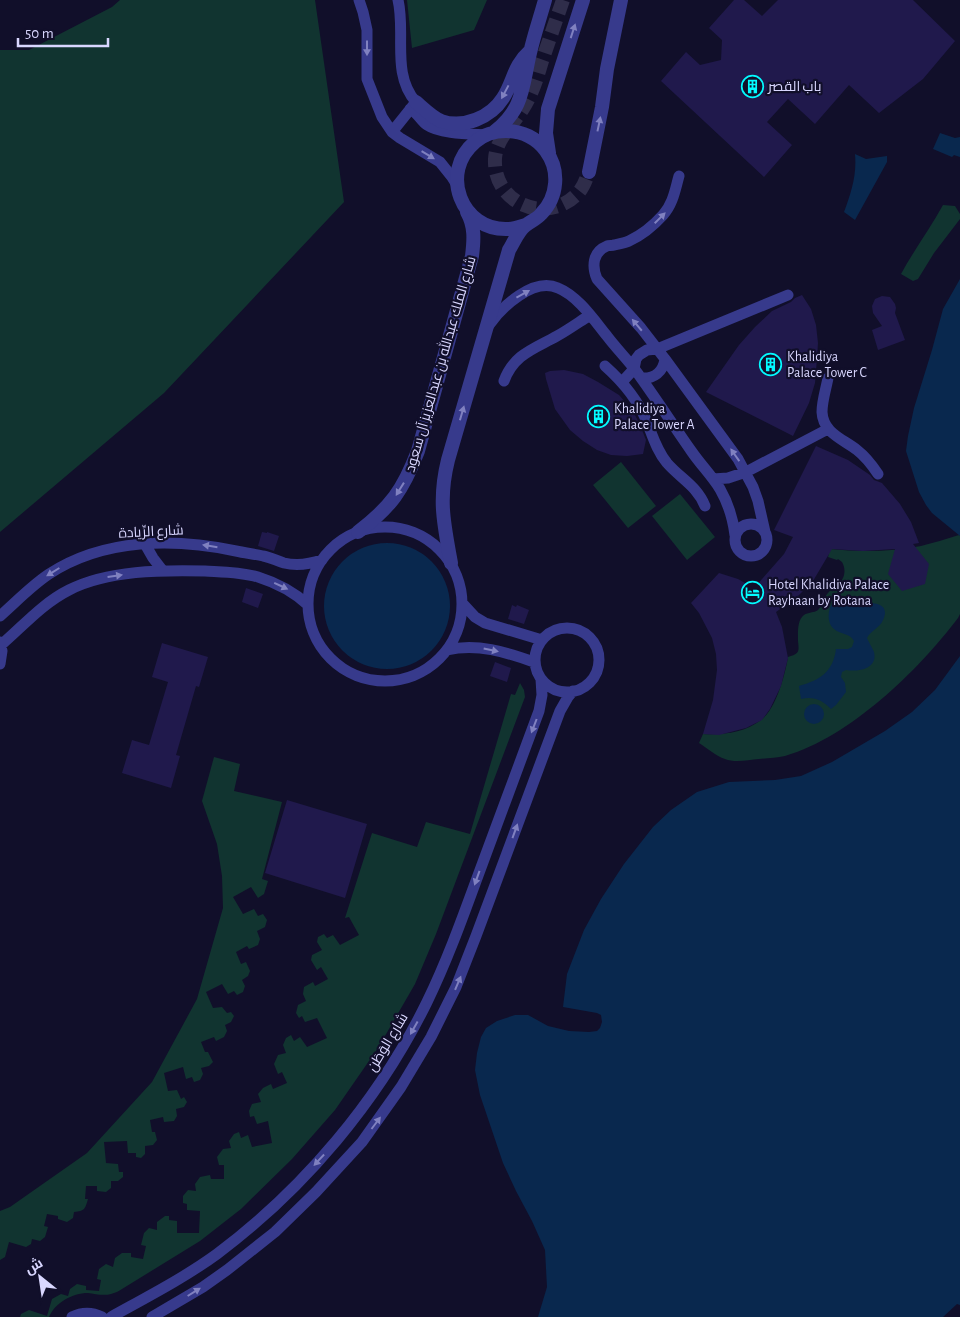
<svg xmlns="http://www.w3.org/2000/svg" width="960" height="1317" font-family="'Alegreya Sans',Cairo,sans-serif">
<rect width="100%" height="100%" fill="#110f2a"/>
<path fill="#113430" d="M120,0H315L344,202L164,393L0,532V50H29L112,7Z
M407,0H487L474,30L412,48Z
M943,205L955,206L960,214V219L934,253L918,279L913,281L901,274C914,250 930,229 943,205Z
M621,462L656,506L628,528L593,485Z
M680,494L715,537L687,560L652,516Z
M959,535L960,536V614L958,618C918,671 850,737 785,756C777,758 767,758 759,759C748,760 735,763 725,759C716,756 707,748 699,743L703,734C723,735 744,733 761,720C776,709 785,675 788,657C800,654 799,651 798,641C798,633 797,620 804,615C808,612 814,613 818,610C823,605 823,598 828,593C830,590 834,589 837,586C844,580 847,571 842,562L838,559L837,560L828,557L830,549C860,552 891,552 921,546C933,543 946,539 959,535Z
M520,683L524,690L525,697L436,934L415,984L378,1048L335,1110L292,1159L241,1209L200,1241L122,1289C119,1291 115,1293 111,1294C104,1296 95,1294 88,1293C72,1293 55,1303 49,1317H20L21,1314L29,1310L47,1316L52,1299L61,1294L68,1296L70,1289L77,1284L86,1286V1290L99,1291L101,1280L97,1279L99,1269L106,1264L113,1267L115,1258L122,1253H131V1257L143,1259L146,1246L141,1245L144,1233L149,1228L157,1230V1222L165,1216H169V1220L177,1221V1233H199L200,1211L187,1210V1204L183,1203V1196L188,1190L196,1191L195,1184L200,1177L210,1175L211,1179H224V1165H219L217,1157L223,1149L231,1148L229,1141L234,1134L239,1132L241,1138L248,1135L252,1147L272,1143L268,1121L257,1124L254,1116L250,1117L249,1111L252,1104L261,1102L258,1094L263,1088L271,1084L273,1089L287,1083L282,1072L278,1074L274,1064L278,1055L286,1053L283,1045L286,1038L291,1035L294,1041L300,1037L307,1047L327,1038L317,1018L305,1022L302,1016L299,1018L296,1013L298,1005L306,1001L303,994L304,987L313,982L315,986L328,979L321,967L317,970L311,960L312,955L322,950L317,942L318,937L324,934L327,938L333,935L340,945L359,935L349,917L345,918L372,833L417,847L426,822L470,834L511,694L515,695Z
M214,757L240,764L234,791L282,802L262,879L268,881L264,894L258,898L251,887L233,897L243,914L254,909L258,916L263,914L267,920L265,927L257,931L260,939L258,945L249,949L247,946L236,952L241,964L246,962L250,971L248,976L242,980L245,986L243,992L237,995L234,991L228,994L222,984L206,992L213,1008L222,1007L227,1013L231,1012L234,1016L231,1022L225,1025L227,1031L224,1037L216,1041L214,1037L201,1042L205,1052H208L213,1062L209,1066L201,1068L203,1074L200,1080L194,1082L192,1077L186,1079L183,1067L164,1073L168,1091L177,1090L181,1099L184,1097L187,1102L184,1107L176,1109L177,1116L174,1121L164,1122L163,1117L150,1120L152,1132H155L157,1140L153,1145L145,1146V1154L141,1158L136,1157V1153H128L127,1141L104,1142L106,1163L118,1164L119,1172H123V1177L118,1181H111V1188L106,1192L97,1191V1186H86L85,1199H88C85,1209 85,1211 74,1212L73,1218L67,1222L58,1219V1216L47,1214L44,1226L48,1227L45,1237L40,1241L32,1239L31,1244L26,1247L9,1242L5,1257L0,1260V1211L10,1207L87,1153L152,1082L197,999L223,908L222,876L217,844L202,801Z"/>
<path fill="#09284e" d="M940,133L955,138L960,137V157L954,155L952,157L933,149Z
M855,154L866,159L887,156V162L855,220L844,212C851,193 857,175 855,154Z
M960,279V536L932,513L926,505L919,492L906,451L908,436L914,408L932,350L943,309Z
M324 606a63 63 0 1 1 126 0a63 63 0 1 1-126 0Z
M843,597C850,597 852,600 858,601C868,604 892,600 883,620C880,628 871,630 867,638C869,643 872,647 874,652C878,669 858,672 846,670L842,672L841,677L845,683L846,692L836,705L831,709C822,700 814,696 801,699L799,686C820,680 833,672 836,649H848L852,647L854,641C850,633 841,635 834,629C827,624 827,609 833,603C836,600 840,599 843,597Z
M960,656V1305L957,1304L943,1317H538L547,1287L545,1250L532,1221L516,1191L503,1163L480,1095L475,1070L477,1053L481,1037L486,1028L497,1021L515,1015H528L548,1026L569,1031L589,1032L597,1031L600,1028L602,1022L601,1015L597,1013L563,1007L567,974L584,930L601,899L624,864L653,827L671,810L697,792L729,782L775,780L801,776L832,762L885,731L912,712L935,690Z
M804 714a10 10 0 1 1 20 0a10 10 0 1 1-20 0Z"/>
<path fill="#20194c" d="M734,0H744L762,16L778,0H913L955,41L923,79L879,113L849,85L815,124L788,99L767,122L792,145L764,177L661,81L686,52L700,65L721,60L722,40L709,28Z
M802,295L811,309L816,325L818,343L817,358L815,383L809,403L793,436L706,392L739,345L755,327L772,311L791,302L795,298Z
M882,296L890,297L895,304L896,308L895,313L905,340L878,350L872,330L882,326L873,313L872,306L875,299Z
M564,370L583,374L598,382L619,395L633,411L640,425L646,440L643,454L627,456L611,455L597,450L583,441L570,430L555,409L546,379L545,373L550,371Z
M816,446L848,460L870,475L874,480L882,483L900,504L911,522L919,543L913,544L929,564L925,584L902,591L888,574L895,549L863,551L832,549L813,581L798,596L776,612L782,627L788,658L781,686L770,709L762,720L746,728L719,735L703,734L713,700L717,670L716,654L712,638L699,613L691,603L719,573L738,579L754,588L784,554L793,537L774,530Z
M262,532L267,533V532L279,536L274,551L258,546Z
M246,588L263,594L258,608L242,602Z
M512,605L516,607L517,605L529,610L524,624L508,619Z
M162,643L208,657L199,687L196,686L176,755L180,756L171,788L122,773L132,740L149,745L168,682L152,677Z
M495,662L511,668L507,682L490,676Z
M287,800L367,824L345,898L265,873Z"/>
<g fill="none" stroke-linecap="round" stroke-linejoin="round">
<path stroke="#2f2d4a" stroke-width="14" stroke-dasharray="14 7" stroke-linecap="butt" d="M563,0C556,20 549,41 542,61C537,78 532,95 522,110C512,126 496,139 495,159C493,205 549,226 579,192C584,186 586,179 589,172"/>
<path stroke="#373a8c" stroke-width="11" d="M359,0L363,12L367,30V79L382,117L392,132L400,138L440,162L452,177L457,185
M410,109C418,113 421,121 427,125C440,134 470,134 486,135
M392,132L416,102C391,74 406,33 398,0
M679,176C675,190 673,204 663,215C654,225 642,235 629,241C625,243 619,244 614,245C612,246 609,245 607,246C592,252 592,267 597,279L641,328L665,359L738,459L753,487L758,501L765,532
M489,325C502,307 533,277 558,288C578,296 594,320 607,336C616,348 627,359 636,371C655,397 673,425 692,452C701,465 712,476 720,489C728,503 733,519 735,535
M605,366C623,382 638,400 647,422C653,437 657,451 667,463C681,479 697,486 705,506
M641,378C654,379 663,372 665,359
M828,378C826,389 822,401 822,412C823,433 843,439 857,450C866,457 872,465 878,474
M504,381C514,354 534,349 557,336C568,330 579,322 590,315
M622,382L634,369L636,359L639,355L647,350L657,349L788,295
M713,479L728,478L746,472L828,429
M735 540a16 16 0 1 1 32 0a16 16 0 1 1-32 0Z
M308 604a77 77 0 1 1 154 0a77 77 0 1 1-154 0Z
M145,544L153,558L163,571
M463,604L475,617L485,623L542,640
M0,616C16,602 31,586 49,574C104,538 174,538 236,551C245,553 254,554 263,556C270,557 277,561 284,563C297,566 310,564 322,560
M535 660a32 32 0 1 1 64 0a32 32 0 1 1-64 0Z
M0,642L2,651L0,664
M1,645C23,626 43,603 69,590C108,570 162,570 205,571C222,572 241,572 258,577C277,583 293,591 308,605
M447,650C477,643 506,652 534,662
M72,1317C82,1312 92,1312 102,1317
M111,1317C147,1297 184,1278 217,1254C304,1189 379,1100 427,1002C446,963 461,922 476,881C497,824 518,768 539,711L542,695L541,679
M152,1317L203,1287L227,1270L275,1232L316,1192L362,1142L401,1087L431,1037L456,987L476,936L560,711L568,697L573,691"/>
<path stroke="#373a8c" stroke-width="14" d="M416,102C424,109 432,117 441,121C464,129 491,117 503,98C514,81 513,66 530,51
M494,132C524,109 522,87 530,53C534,35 540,18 545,0
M549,153L546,133L548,109L583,0
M589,172L602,107L607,69L621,0
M358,532C391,507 403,490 418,451L472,256C474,240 475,226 467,212
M451,563C444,524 438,500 448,460L509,250C514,242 518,231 526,225C531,221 537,219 541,214C558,197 560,170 546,151C537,138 522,131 506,131C495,131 483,135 475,142C439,172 461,231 508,229C514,229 520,227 526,225"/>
</g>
<defs><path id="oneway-solid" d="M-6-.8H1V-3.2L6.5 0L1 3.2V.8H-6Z" transform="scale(1.25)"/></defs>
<g fill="#8081c0">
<use href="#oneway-solid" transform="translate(573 31) rotate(-72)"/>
<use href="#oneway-solid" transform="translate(367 48) rotate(90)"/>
<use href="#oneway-solid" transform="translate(505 92) rotate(118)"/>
<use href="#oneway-solid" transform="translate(599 124) rotate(-78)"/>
<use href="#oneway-solid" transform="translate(428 155) rotate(31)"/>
<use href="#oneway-solid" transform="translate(660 218) rotate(-45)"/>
<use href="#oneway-solid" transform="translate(523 294) rotate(-29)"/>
<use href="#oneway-solid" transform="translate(637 325) rotate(-130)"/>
<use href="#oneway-solid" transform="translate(462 413) rotate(-74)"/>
<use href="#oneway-solid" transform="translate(735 455) rotate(-125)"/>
<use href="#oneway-solid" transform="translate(400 489) rotate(122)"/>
<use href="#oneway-solid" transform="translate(210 546) rotate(-171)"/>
<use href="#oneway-solid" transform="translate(53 572) rotate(148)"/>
<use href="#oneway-solid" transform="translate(115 576) rotate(-8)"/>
<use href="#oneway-solid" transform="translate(281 586) rotate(25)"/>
<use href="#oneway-solid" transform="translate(491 650) rotate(12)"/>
<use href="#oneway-solid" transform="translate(534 726) rotate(111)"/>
<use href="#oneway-solid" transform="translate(515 831) rotate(-70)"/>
<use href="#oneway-solid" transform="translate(477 878) rotate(110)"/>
<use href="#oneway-solid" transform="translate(458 983) rotate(-67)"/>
<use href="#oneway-solid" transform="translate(414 1028) rotate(119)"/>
<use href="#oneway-solid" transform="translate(376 1123) rotate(-53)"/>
<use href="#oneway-solid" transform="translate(319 1160) rotate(133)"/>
<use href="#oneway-solid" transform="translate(194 1292) rotate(-32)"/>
</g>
<defs>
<symbol id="building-ring" viewBox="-11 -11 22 22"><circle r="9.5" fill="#110f2a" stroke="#03faff" stroke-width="1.5"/><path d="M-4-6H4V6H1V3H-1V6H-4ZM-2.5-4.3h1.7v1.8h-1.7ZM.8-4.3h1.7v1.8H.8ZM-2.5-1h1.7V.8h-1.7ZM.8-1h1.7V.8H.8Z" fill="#03faff"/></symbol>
<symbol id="hotel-ring" viewBox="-11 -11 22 22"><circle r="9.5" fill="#110f2a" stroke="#03faff" stroke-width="1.5"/><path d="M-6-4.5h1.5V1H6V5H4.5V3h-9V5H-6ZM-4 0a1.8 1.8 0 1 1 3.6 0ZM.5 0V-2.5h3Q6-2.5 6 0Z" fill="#03faff"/></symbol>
</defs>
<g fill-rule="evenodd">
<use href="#building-ring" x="740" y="74" width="25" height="25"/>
<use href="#building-ring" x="758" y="352" width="25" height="25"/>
<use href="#building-ring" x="586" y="404" width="25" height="25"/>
<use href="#hotel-ring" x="740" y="580" width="25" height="25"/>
</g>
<g text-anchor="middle" stroke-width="4.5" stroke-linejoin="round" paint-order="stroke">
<g font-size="14" fill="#d9d7ff" stroke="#110f2a" text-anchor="start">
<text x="768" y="91">باب القصر</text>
<text x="787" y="361">Khalidiya<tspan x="787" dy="16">Palace Tower C</tspan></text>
<text x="614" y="413">Khalidiya<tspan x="614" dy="16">Palace Tower A</tspan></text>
<text x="768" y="589">Hotel Khalidiya Palace<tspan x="768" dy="16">Rayhaan by Rotana</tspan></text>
</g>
<g font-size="14" fill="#d9d7ff" stroke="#110f2a">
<text transform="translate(440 364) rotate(-74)" y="5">شارع الملك عبدالله بن عبدالعزيز آل سعود</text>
<text transform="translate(151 531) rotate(-3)" y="5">شارع الرِّيادة</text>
<text transform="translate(387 1042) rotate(-59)" y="5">شارع الوَطَن</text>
</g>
</g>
<g transform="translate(40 1277) rotate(330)" stroke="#110f2a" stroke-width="4" paint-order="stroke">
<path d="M0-4L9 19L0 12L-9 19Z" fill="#d9d7ff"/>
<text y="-8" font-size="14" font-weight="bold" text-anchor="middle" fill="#d9d7ff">ش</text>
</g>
<path d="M18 38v8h90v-8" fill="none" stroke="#d9d7ff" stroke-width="2.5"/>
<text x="25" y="38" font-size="15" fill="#d9d7ff" stroke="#110f2a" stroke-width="4" paint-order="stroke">50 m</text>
</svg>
